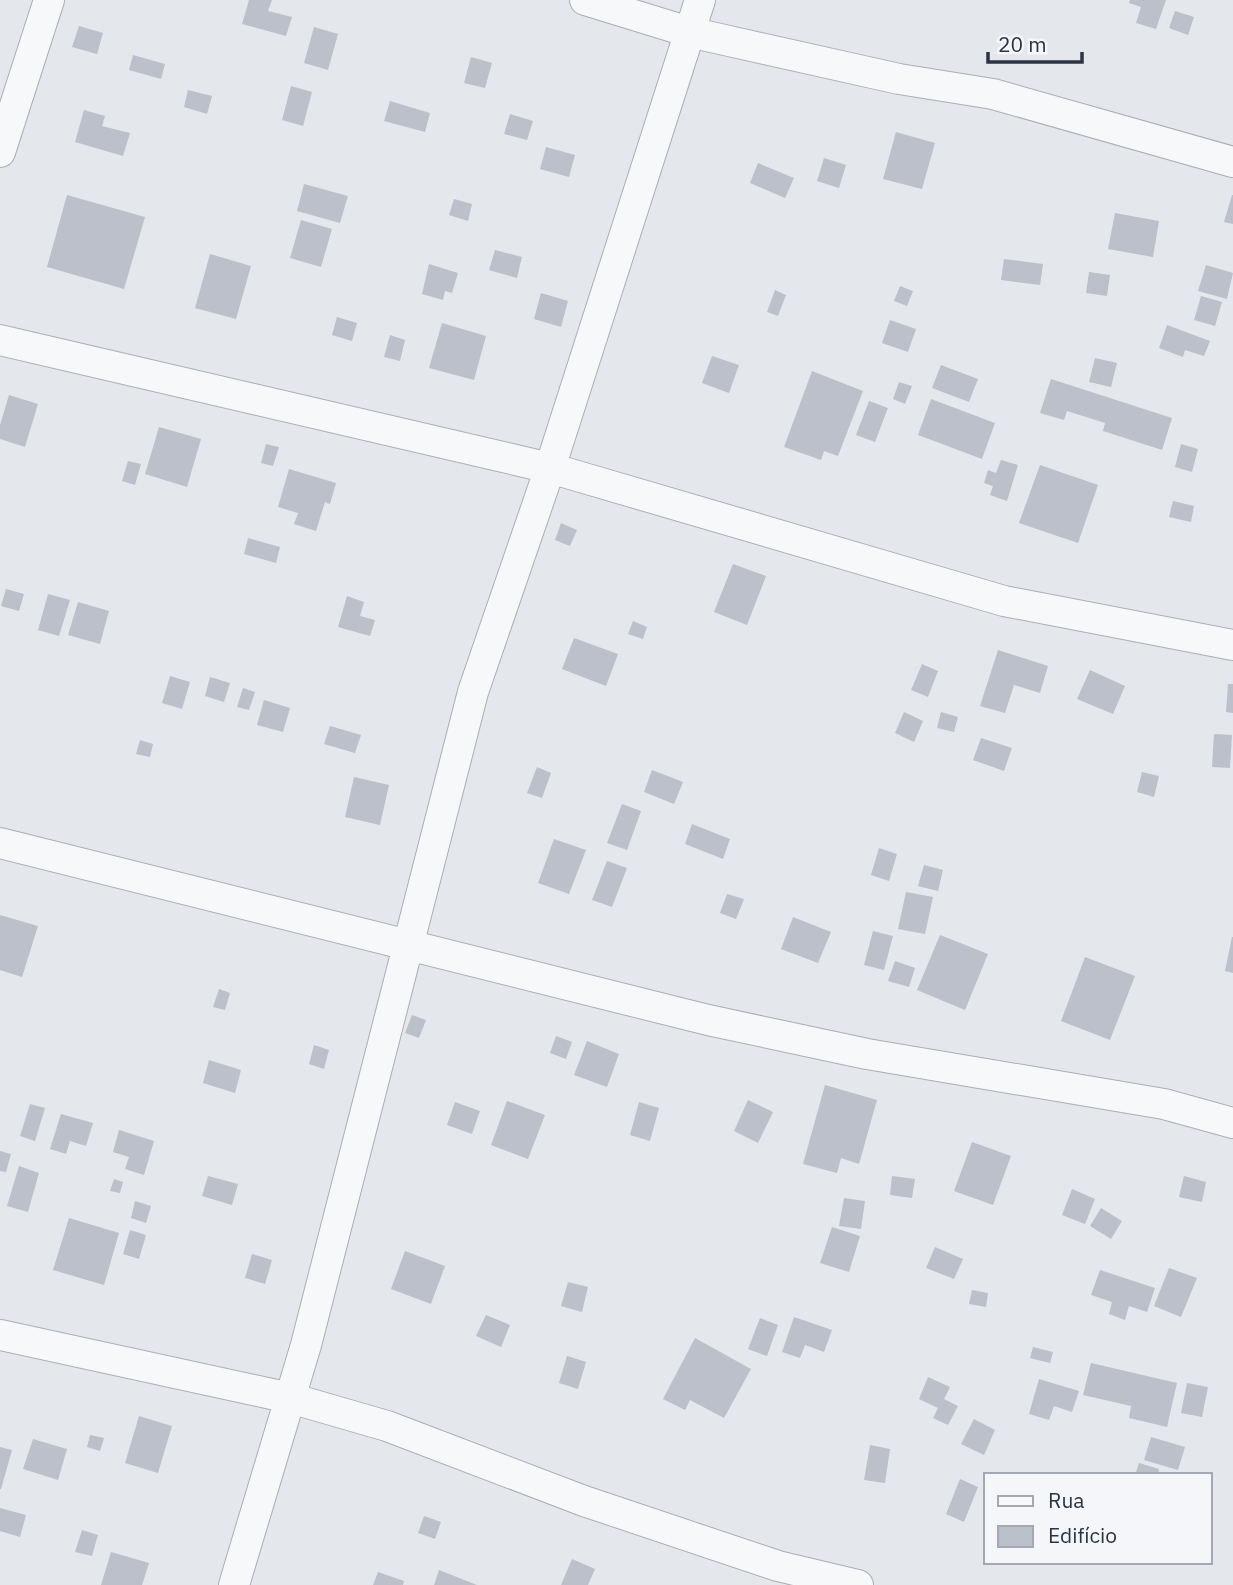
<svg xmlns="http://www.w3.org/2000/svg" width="1233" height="1585" font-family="'IBM Plex Sans',sans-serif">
<rect width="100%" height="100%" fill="#e4e7ec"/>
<path fill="#bbc0ca" d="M249,0H272L268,11L292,17L286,36L242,24Z
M1130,0H1166L1156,29L1136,23L1141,7L1129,3Z
M1175,11L1194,17L1188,35L1169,28Z
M79,26L103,33L97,54L72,47Z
M314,27L338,34L328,70L304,63Z
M133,55L165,64L161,79L129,70Z
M471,57L492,63L485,88L464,83Z
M291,86L312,92L303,126L282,120Z
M188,90L212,96L207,114L184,107Z
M390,101L430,113L425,132L384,121Z
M84,110L105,116L102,126L130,133L123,156L75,142Z
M510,114L533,121L527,140L504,134Z
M896,132L935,143L922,189L883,179Z
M546,147L575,155L569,177L540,169Z
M824,158L846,165L839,188L817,181Z
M758,163L794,178L785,198L750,183Z
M304,184L348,196L340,223L297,211Z
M67,195L145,217L124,289L47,267Z
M1232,195H1233V224L1224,222Z
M454,199L472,204L468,221L449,215Z
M1115,213L1159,221L1153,257L1108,249Z
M301,220L332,229L321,267L290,258Z
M495,250L522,257L517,278L489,270Z
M210,254L251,266L236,319L195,308Z
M1004,259L1043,264L1040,285L1001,280Z
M429,264L458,273L452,293L445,291L443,300L422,294Z
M1206,265L1233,273L1227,299L1198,291Z
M1089,272L1110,275L1107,296L1086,293Z
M900,286L913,291L907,306L894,301Z
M775,290L786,295L778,316L767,312Z
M541,293L568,301L561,327L534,319Z
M1201,296L1222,302L1215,326L1194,320Z
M337,317L357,323L352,341L332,335Z
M890,320L916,329L908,352L882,343Z
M442,323L486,336L474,380L429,368Z
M1167,325L1210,341L1204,356L1185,350L1183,357L1159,348Z
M390,335L405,340L400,361L384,357Z
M712,356L739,365L729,393L702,383Z
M1095,358L1117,363L1111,387L1089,382Z
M941,365L978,379L969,402L932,388Z
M812,371L863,391L838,456L824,451L821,460L784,447Z
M1051,379L1172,418L1162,450L1103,431L1105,423L1067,411L1064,420L1040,413Z
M899,382L912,386L905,404L893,399Z
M9,395L38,404L25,447L0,439V425Z
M931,399L995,423L982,459L918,435Z
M869,401L888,408L875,442L856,435Z
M159,427L201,439L187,487L145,474Z
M266,444L279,447L273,466L261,463Z
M1181,444L1198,449L1192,472L1175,467Z
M1001,460L1018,465L1007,501L990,495L993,486L984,483L988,470L996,473Z
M128,461L141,464L135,485L122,481Z
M1040,465L1098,485L1078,543L1019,523Z
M289,469L336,483L330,504L325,502L316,531L294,524L298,513L278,507Z
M1173,501L1194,506L1191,522L1169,517Z
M561,523L577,530L570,546L555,540Z
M248,538L280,547L276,563L244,554Z
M733,564L766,576L747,625L714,612Z
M6,589L24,594L19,611L1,606Z
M48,594L70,600L59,636L38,630Z
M347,596L364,602L360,616L375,620L370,636L338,627Z
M78,602L109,611L100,644L68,635Z
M633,621L647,627L643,639L628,634Z
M574,638L618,654L606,686L562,669Z
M998,650L1048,666L1040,693L1014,685L1005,713L980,706Z
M922,664L938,671L928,697L911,690Z
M1090,670L1125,686L1113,714L1077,699Z
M170,676L190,682L182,709L162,703Z
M210,677L230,683L224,702L205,696Z
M1228,684H1233V713L1226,712Z
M243,688L255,692L249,710L237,707Z
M264,700L290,708L283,732L257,725Z
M904,712L923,721L914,742L895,733Z
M941,712L958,717L954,732L937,728Z
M330,726L361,735L355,753L324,744Z
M1214,734L1232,735L1230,768L1212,767Z
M981,738L1012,748L1004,771L973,760Z
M140,740L153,744L150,757L136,754Z
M537,767L551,773L542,798L527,793Z
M652,770L683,782L674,804L644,792Z
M1142,772L1159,776L1154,797L1137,792Z
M354,777L389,785L380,825L345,817Z
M622,804L641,811L627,850L607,843Z
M692,824L730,839L723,859L685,844Z
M554,839L586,850L569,894L538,883Z
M879,848L897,854L889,881L871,875Z
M607,861L627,868L612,907L592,900Z
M924,865L943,870L938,891L918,886Z
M906,892L933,897L925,934L898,929Z
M727,894L744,899L736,919L720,913Z
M0,915L38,926L22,977L0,970Z
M793,917L831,932L818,963L781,949Z
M873,931L893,936L884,970L864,965Z
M940,935L988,954L965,1010L917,990Z
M1232,937H1233V973L1225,971Z
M1085,957L1135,976L1110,1040L1061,1021Z
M895,961L915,968L909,987L888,981Z
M219,989L230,993L225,1010L213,1007Z
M412,1015L426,1020L419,1038L405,1033Z
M556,1036L572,1042L566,1059L550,1053Z
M587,1041L619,1054L607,1087L574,1075Z
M314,1045L329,1050L324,1069L309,1064Z
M209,1060L241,1070L235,1093L203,1083Z
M825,1085L877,1100L859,1164L841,1158L837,1173L803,1164Z
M748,1100L773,1112L758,1143L734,1131Z
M507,1101L545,1115L528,1159L491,1145Z
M455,1102L480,1111L472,1134L447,1125Z
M639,1102L659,1108L650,1141L630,1135Z
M30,1104L45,1108L35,1141L20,1136Z
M61,1114L93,1123L86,1146L70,1141L66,1154L50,1149Z
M119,1130L154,1141L144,1175L125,1169L129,1157L113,1152Z
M972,1142L1011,1156L993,1205L954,1191Z
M0,1151L11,1154L6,1172L0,1171Z
M19,1166L39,1173L28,1212L7,1206Z
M208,1176L238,1184L232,1205L202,1196Z
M892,1176L915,1179L912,1198L890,1195Z
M1184,1176L1206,1182L1202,1202L1179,1197Z
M114,1179L123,1182L120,1193L110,1191Z
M1072,1189L1095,1199L1085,1224L1062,1215Z
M844,1198L865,1201L861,1229L839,1226Z
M135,1201L151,1206L146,1223L131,1218Z
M1101,1208L1122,1221L1111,1239L1090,1226Z
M69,1218L119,1233L104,1285L53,1270Z
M832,1227L860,1236L849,1272L820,1263Z
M130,1230L146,1235L139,1259L123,1254Z
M935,1247L963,1259L954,1279L926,1268Z
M405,1251L445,1266L431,1304L391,1289Z
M252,1254L272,1260L265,1284L245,1278Z
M1169,1268L1197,1278L1181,1317L1154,1306Z
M1100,1270L1155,1288L1147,1312L1129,1306L1125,1320L1109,1314L1112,1302L1091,1295Z
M568,1282L588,1287L582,1312L561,1306Z
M972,1290L988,1293L986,1307L969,1304Z
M486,1315L510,1325L501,1347L476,1336Z
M794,1317L832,1330L824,1352L805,1345L800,1358L782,1352Z
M760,1318L778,1325L767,1356L748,1349Z
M695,1338L751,1369L724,1418L690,1400L685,1410L663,1399Z
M1033,1347L1053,1352L1050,1363L1030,1358Z
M567,1356L586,1362L578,1389L559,1383Z
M1091,1363L1177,1383L1167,1427L1129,1418L1131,1406L1083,1395Z
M928,1377L950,1387L944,1399L958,1406L948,1425L933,1418L938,1408L919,1399Z
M1039,1379L1079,1391L1072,1412L1054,1406L1049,1420L1029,1414Z
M1187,1383L1208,1387L1202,1417L1181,1413Z
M139,1416L172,1426L158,1473L125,1463Z
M974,1419L995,1430L984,1455L961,1444Z
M90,1435L104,1438L100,1451L87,1447Z
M1151,1437L1185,1447L1178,1470L1144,1460Z
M33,1439L67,1449L58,1480L23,1469Z
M870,1445L890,1449L885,1483L864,1480Z
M0,1447L12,1450L1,1489H0Z
M1139,1463L1159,1469L1158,1475H1135Z
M960,1479L978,1487L964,1522L946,1514Z
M0,1508L26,1515L20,1537L0,1531Z
M424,1516L441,1522L435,1539L418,1533Z
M82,1530L98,1535L92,1556L75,1552Z
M111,1552L149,1563L142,1585H101Z
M572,1559L595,1569L588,1585H561Z
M439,1570L477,1585H434Z
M378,1572L404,1581L403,1585H373Z"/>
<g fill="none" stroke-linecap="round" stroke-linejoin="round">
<defs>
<path id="minor" d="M585,0L689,32L899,79L993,94L1233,162
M0,152L49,0
M0,340L550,468L1004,601L1233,645
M0,843L708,1020L867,1054L1164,1104L1233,1123
M0,1335L290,1398L387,1426L584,1501L778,1566L858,1585
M234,1585L306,1345L473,692L550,468L700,0"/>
</defs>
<use href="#minor" stroke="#a9aeb7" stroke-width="32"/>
<use href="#minor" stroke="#f7f8fa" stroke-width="30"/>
</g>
<rect x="984" y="1473" width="228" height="91" fill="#f4f6f9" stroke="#a4a8b1" stroke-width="2"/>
<rect x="998" y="1496" width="35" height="10" fill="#f7f8fa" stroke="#a4a8b1" stroke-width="2"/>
<text x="1048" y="1508" font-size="21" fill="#2b3445">Rua</text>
<rect x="998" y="1526" width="35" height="21" fill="#bbc0ca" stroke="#a4a8b1" stroke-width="2"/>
<text x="1048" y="1543" font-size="21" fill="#2b3445">Edifício</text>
<path d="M988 52v10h94v-10" fill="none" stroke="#2b3445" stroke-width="3.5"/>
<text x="998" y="52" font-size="21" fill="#2b3445" stroke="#f4f6f9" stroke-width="5" paint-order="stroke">20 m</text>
</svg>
